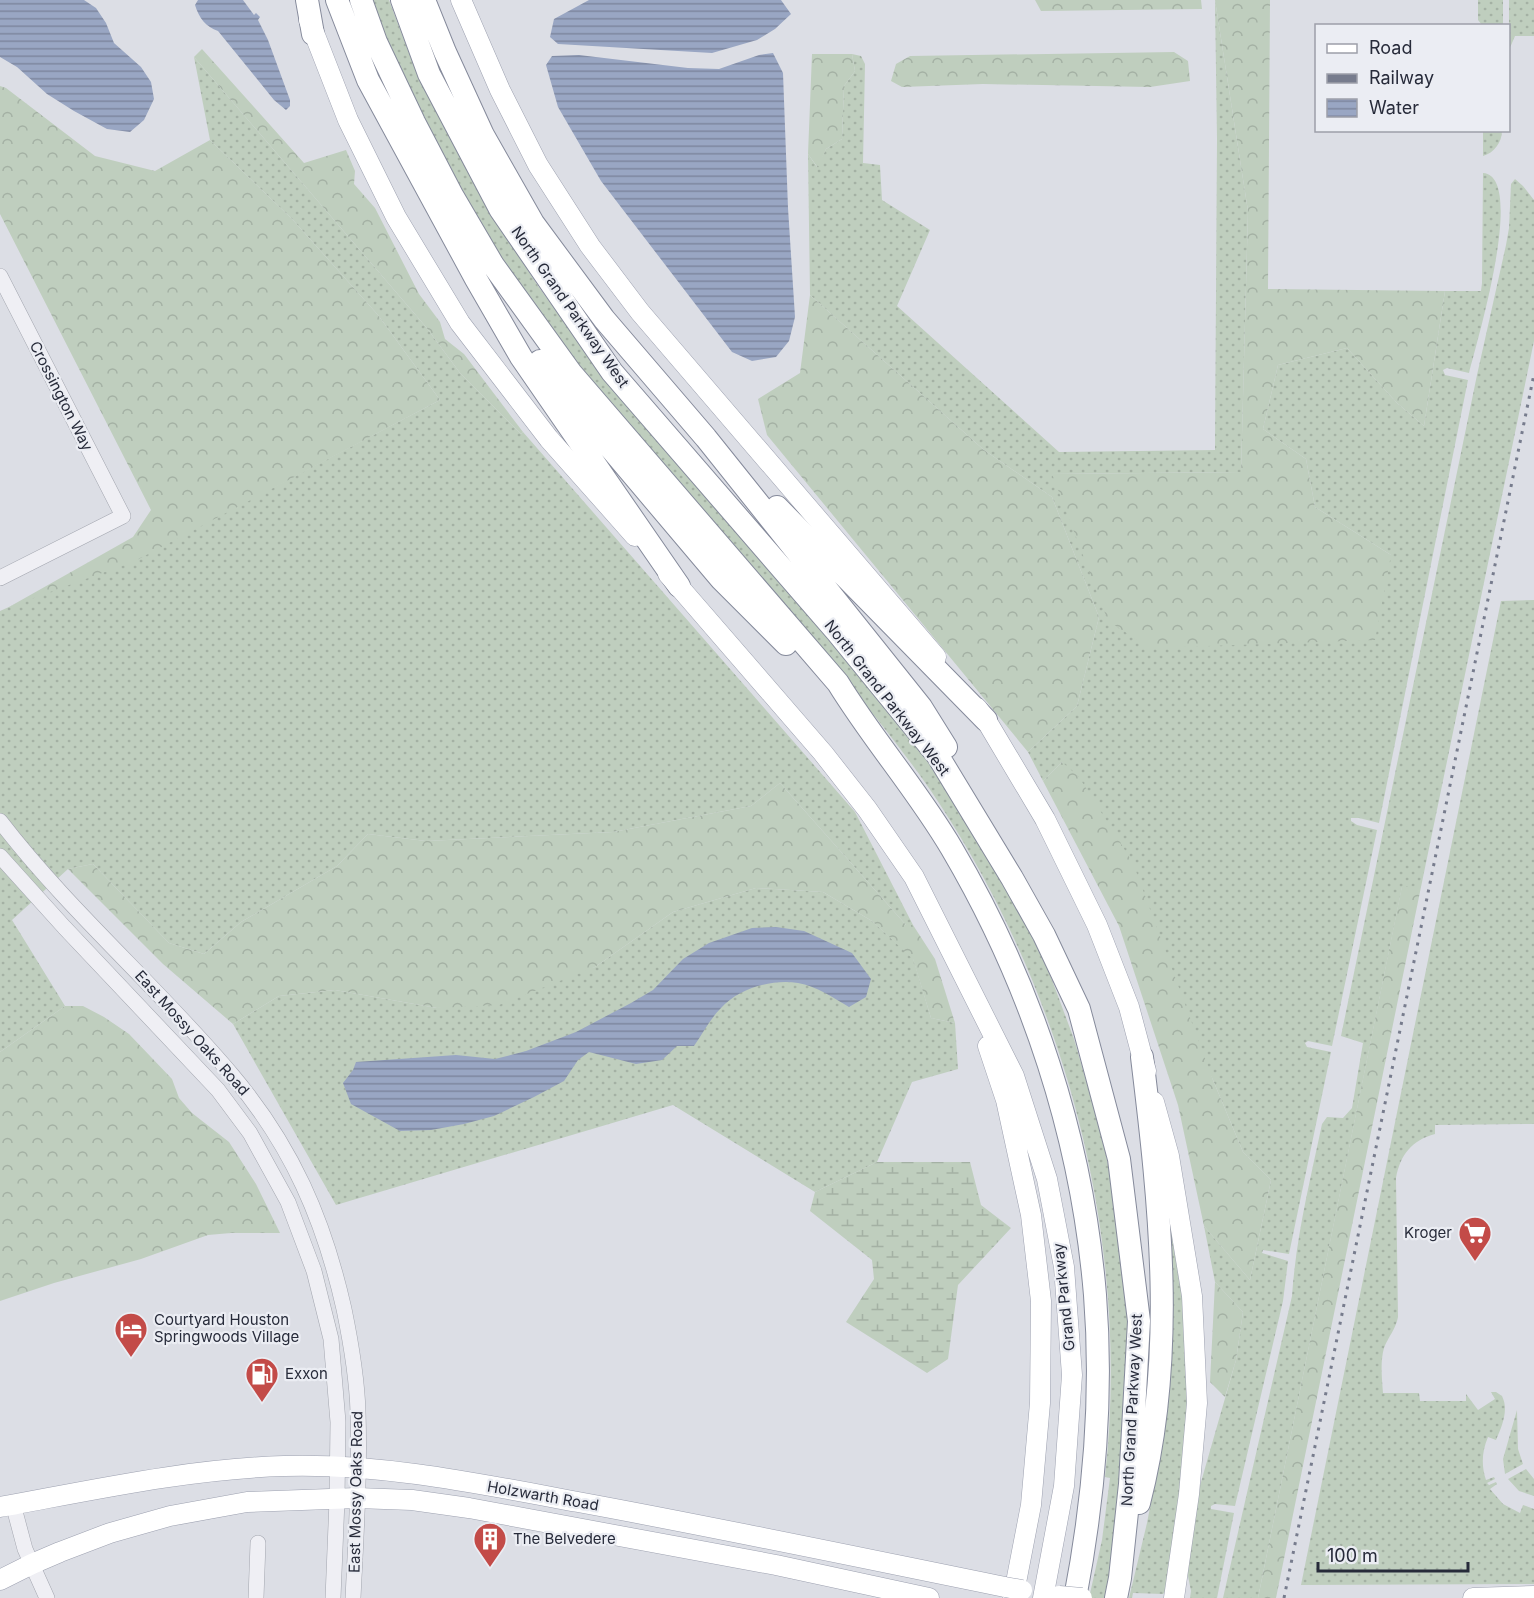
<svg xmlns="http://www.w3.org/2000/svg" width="1534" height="1598" font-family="Inter,sans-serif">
<defs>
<pattern id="grass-dots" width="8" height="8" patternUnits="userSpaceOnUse" patternTransform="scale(1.5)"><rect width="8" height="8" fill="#bfcebe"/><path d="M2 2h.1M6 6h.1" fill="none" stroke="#a4b1a4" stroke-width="1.8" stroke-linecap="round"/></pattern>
<pattern id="forest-crowns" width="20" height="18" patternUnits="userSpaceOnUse" patternTransform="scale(1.5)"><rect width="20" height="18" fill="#bfcebe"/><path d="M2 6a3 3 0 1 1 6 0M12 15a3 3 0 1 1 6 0" fill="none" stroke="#a4b1a4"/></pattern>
<pattern id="wetland-marsh" width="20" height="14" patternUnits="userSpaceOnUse" patternTransform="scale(1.5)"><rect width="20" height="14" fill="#bfcebe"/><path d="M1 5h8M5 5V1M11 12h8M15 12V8" fill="none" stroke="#a4b1a4"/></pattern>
<pattern id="water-rules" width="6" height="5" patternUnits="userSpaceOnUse" patternTransform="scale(1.5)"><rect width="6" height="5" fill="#99a6c3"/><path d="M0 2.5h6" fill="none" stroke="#7d879f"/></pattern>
</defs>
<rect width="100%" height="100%" fill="#dcdee5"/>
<path fill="url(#grass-dots)" d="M370,0H389L420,82L424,81L495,219L538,286L573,334L910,731L1013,894L1046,964L1074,1039L1101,1132L1111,1179L1128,1313L1130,1388L1107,1598H1089L1102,1540L1110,1478L1105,1477C1131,1243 1068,1000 939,803C920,774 899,747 877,719L665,473L520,290L417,112Z
M1215,0L1248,211L1241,472L1052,474L1391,555L1315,507L1306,459L1263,429L1278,365L1347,348L1397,403L1424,426L1445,291H1481L1482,283L1483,173C1527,176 1476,345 1469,373L1447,368L1443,370L1445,375L1468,380L1379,823L1359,818H1351V821L1357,825L1377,830L1332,1046L1308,1041L1305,1043L1307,1047L1331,1052L1289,1254L1263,1250L1262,1253L1288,1261L1283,1301L1235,1506L1215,1504L1211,1506V1509L1234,1513L1217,1598H1190L1191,1591L1187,1571L1197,1496L1236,1360L1243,1312L1215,1282L1204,1226L1250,1280L1271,1180L1243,1152L1213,1080L1062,762L1043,781L1028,752L1077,706L1099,617L1052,497L984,450L810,295L808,154L817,167L826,149L842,139L844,86L855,71L852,54L861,56L865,64L863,163L880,165L882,200L930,230L897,306L1059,452L1215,450L1217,139Z
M1478,0H1503V25H1482L1478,20Z
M1509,0H1534V36H1515L1509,50Z
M194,57L426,327L460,373L521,434L523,432L855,812L913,925H906L780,783L751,806L613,832L426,841L368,834L337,866L241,922L204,954L169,943L93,864L68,869L12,920L65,1006L0,1052V611L276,486L440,400L378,315L292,219L210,140Z
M1483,131H1502C1502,142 1494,153 1483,156Z
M1515,179L1523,186L1534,200V341L1421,887H1402L1258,1598H1223L1292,1296C1296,1237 1310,1181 1322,1124L1327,1117L1343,1118L1352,1108L1363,1043L1341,1036L1477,375L1506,245L1509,228L1511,184Z
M1534,600V1124L1435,1125V1134C1412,1140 1400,1155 1396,1178L1398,1317C1396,1329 1388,1337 1384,1348C1380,1362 1382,1379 1383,1393H1419L1420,1401H1466V1394L1478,1410L1495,1399L1491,1392H1496L1502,1396C1509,1410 1502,1426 1496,1440L1488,1437C1482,1451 1481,1465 1486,1480L1494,1477L1495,1479L1487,1483L1489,1485L1496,1482L1497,1484L1490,1489L1503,1504L1520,1513L1523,1505L1534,1509V1584L1301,1585L1501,601Z
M756,888L823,892L872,921L913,958L931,1018L955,1023L958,1069L912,1082L877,1162L815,1192L673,1105L336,1205L233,1024L279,996L335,990L437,1008L595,967L673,912Z
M1166,1200L1180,1254L1189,1374L1185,1454L1166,1591L1163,1594L1133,1593L1132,1598H1129L1147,1523L1160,1455Z
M1517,1410L1518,1449L1523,1464L1505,1474L1503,1459Z
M1526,1469L1534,1479V1496L1519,1491L1508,1479Z"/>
<path fill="url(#forest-crowns)" d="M1035,0H1201L1202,9L1041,11Z
M1215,0H1270L1268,289L1445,291L1424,426L1397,403L1347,348L1278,365L1263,429L1306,459L1315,507L1391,555L1375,640L1150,648L1108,621L1052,474L1241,472L1248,211Z
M202,49L304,163L346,150L355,171L354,184L375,208L419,294L440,322L445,339L464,354L523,432L521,434L460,373L426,327L194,57Z
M1174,52L1188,61L1190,81L1150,87L983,84L902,87L891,81L896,64L910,56Z
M812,54H852L855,71L844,86L842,139L826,149L818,168L808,154Z
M0,86L6,88L95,156L155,171L210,140L292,219L378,315L440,400L135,561L9,607L133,537L151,510L0,214Z
M810,295L984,450L1052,497L1099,617L1077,706L1028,752L767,435L758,399L800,373Z
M1062,762L1079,777L1133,863L1213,1080L1243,1152L1271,1180L1250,1280L1204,1226L1178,1105L1119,926L1043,781Z
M780,783L906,925H913L935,959L955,1023L931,1018L913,959L872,921L823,892L756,888L673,912L595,967L499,1005L437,1008L335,990L279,996L233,1024L163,964L68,869L93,864L169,943L204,954L241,922L337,866L368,834L426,841L613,832L751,806Z
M1402,886L1421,887L1276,1598H1258Z
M65,1006H83L104,1017L129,1034L172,1079L179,1098L192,1113L229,1142L256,1184L280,1233H231L208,1235L141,1259L54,1283L0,1301V1052Z
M1215,1282L1243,1312L1236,1360L1225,1397L1210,1382Z"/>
<path fill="url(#wetland-marsh)" d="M877,1162H970L981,1205L1011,1228L958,1285L948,1359L927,1373L846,1322L874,1279L872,1260L810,1211L815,1192Z"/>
<path fill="url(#water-rules)" d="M0,0H84L96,8L106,23L114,43L141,67L151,82L154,99L144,120L130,132L107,129L74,111L47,94L17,67L0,57Z
M198,0H243L254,15L256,13L260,17L258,20L268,40L290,100V106L286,110L274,100L218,31C206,27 199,18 195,5Z
M589,0H781L791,14L775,29L757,40L712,53L558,44L550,37L554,19Z
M773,53L783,73L788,208L795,317L789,341L776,357L752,361L732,352L601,181L558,107L546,65L552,56L579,55L688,68L719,69L759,55Z
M776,927L804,931L852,953L871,979L866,997L849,1007C834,998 816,986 798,983C772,979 739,988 721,1008C710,1019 703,1033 694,1046H677L662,1060L636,1064L589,1052L578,1060L564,1081L534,1097L494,1116L464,1124L431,1130L400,1131L351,1104L343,1083L353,1070L356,1062L456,1055L495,1059L526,1051L576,1032L631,1003L653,990L683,959L709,943L752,928Z"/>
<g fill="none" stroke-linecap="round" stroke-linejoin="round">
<defs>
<path id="minor" d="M0,276L123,516L0,578
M0,821C70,912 158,987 232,1075C292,1146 324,1220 344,1309C351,1343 357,1378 358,1412C360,1474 356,1536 353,1598
M0,856L64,927L218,1090L250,1133L288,1202L314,1271L331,1339L338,1422L337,1500L333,1598
M13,1504L25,1549L47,1598
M256,1598L258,1543"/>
<path id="major" d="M461,0L500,90L538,165L590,246L640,312L936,657
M309,20L348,120L396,217L460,323L549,439L635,536
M668,574L823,753L867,809L914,877L1014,1076L1047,1179L1064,1267L1072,1375L1064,1486L1043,1598
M977,708L986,720L1045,819L1097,925L1129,1007L1146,1071
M988,1046L1006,1100L1031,1215L1041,1301L1040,1403L1031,1505L1013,1598
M1154,1102L1169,1156L1192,1296L1197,1403L1189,1494L1174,1598
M0,1507C93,1490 188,1469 284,1466C382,1463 481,1484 578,1502C720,1528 862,1558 1005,1587
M0,1580L32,1564L60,1552L110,1533L170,1516L247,1502L357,1498L412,1500L469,1508L776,1565L929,1598
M1473,1598L1534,1596"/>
<path id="highway" d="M307,0L313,34
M337,0L368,80L476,279L521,357L679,586
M361,0L376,42L414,122L452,195L493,265L571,373L838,683C873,740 918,791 952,849C1032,985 1082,1138 1095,1295C1103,1396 1094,1499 1075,1598
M402,0L429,74L500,209L612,372L837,632L938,756L1012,878L1044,935L1079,1009L1119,1159L1139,1321L1130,1484L1120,1578L1116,1598
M424,0L445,52L483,135L533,223L604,319L706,438L921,707L946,747
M540,361L591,425L721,579L786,644
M777,507L986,720
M1139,1503C1177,1357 1160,1205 1142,1057"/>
</defs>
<use href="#minor" stroke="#a2a5ae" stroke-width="16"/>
<use href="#major" stroke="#9da1b0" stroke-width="21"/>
<use href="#highway" stroke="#858a9b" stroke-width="24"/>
<use href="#minor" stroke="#efeff4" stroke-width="15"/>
<use href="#major" stroke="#fff" stroke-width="20"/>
<use href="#highway" stroke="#fff" stroke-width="22"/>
<path stroke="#777c8d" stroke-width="3" stroke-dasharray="3 6" stroke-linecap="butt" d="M1284,1598L1534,374"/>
<defs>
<path id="major-bridge" d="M1005,1587L1022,1590
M1059,1596L1082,1598"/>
</defs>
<use href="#major-bridge" stroke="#9da1b0" stroke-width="21" stroke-linecap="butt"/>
<use href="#major-bridge" stroke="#fff" stroke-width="20"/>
</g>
<defs>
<symbol id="supermarket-pin" viewBox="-11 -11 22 30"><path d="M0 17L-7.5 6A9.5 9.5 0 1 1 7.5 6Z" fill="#c34b48" stroke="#ebedf3"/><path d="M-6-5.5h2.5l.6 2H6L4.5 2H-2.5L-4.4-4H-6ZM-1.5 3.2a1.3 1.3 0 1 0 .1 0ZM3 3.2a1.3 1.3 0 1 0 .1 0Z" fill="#fff"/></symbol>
<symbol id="hotel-pin" viewBox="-11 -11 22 30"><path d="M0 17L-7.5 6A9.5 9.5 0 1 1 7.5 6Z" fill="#c34b48" stroke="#ebedf3"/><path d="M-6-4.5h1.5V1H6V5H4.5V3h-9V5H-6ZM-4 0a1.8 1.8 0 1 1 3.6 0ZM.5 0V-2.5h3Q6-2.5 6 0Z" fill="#fff"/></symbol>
<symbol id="fuel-pin" viewBox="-11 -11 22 30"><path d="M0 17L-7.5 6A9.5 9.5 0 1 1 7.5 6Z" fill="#c34b48" stroke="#ebedf3"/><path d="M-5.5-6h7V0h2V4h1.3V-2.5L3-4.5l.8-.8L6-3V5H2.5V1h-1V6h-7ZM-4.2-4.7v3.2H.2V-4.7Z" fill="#fff"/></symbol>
<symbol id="building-pin" viewBox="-11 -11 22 30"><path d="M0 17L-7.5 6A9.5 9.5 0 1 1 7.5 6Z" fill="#c34b48" stroke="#ebedf3"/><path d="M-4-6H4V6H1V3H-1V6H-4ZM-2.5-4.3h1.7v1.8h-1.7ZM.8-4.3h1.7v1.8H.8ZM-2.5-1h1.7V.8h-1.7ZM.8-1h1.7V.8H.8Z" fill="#fff"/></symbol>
</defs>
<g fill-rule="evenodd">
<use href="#supermarket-pin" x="1456" y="1214" width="38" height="52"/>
<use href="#hotel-pin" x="112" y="1310" width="38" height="52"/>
<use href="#fuel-pin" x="243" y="1355" width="38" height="52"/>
<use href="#building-pin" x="471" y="1520" width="38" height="52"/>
</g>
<g text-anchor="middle" stroke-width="4.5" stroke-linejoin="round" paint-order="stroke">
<g font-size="15" fill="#272b3a" stroke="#ebedf3">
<text transform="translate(570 307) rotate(55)" y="5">North Grand Parkway West</text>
<text transform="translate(61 396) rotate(63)" y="5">Crossington Way</text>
<text transform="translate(887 698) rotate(52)" y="5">North Grand Parkway West</text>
<text transform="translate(192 1033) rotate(48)" y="5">East Mossy Oaks Road</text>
<text transform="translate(1064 1297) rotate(-96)" y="5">Grand Parkway</text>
<text transform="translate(1132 1410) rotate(-87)" y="5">North Grand Parkway West</text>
<text transform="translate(356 1492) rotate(-89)" y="5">East Mossy Oaks Road</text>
<text transform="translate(543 1496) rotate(10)" y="5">Holzwarth Road</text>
</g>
<g font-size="15" fill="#272b3a" stroke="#ebedf3" text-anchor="start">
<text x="1452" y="1238" text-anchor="end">Kroger</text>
<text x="154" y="1325">Courtyard Houston<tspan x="154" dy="17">Springwoods Village</tspan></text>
<text x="285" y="1379">Exxon</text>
<text x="513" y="1544">The Belvedere</text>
</g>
</g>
<rect x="1315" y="24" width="195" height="108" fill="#ebedf3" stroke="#9d9fa9" stroke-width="1.5"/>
<rect x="1327" y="44" width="30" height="9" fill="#ffffff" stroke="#9d9fa9" stroke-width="1.5"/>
<text x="1369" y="54" font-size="18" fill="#272b3a">Road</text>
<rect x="1327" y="74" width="30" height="9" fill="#777c8d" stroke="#9d9fa9" stroke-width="1.5"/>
<text x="1369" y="84" font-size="18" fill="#272b3a">Railway</text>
<rect x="1327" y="99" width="30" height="18" fill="url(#water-rules)" stroke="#9d9fa9" stroke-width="1.5"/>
<text x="1369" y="114" font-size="18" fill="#272b3a">Water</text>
<path d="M1318 1562v9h150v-9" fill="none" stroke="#272b3a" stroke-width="3"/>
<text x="1327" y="1562" font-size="18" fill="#272b3a" stroke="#ebedf3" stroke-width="4.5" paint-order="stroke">100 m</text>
</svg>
